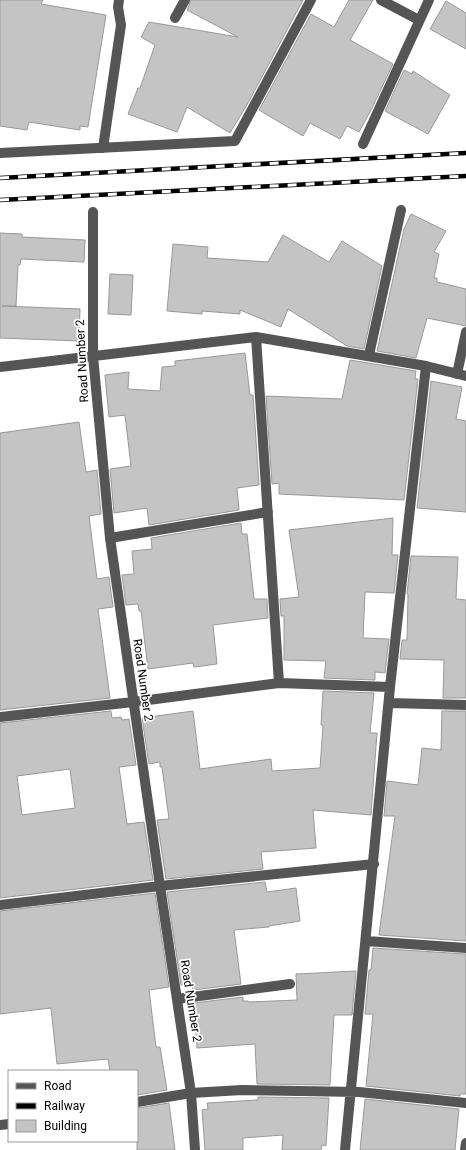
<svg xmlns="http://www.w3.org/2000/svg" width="466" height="1150" font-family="Roboto,sans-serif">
<rect width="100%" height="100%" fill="#fff"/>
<path fill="#c4c4c4" stroke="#999" fill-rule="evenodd" d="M0,0H43L41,4L106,15L88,127L80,126V130L29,122L27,130L0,126Z
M191,0H303L248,103L230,133L187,107L177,132L128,114L138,88H140L155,45L141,37L149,22L238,37L187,10Z
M349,0H373L350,40L393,64L371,110L359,132L347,126L340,139L310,123L303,136L259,110L311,14L334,27Z
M446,1L466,13V49L430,29Z
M404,70L412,74L413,71L450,95L428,134L385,111Z
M411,214L446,231L434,252L439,254L434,278H437V282L466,289V326L427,318L416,358L377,351L404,229Z
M0,233L22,234V237L85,240L84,262L21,259L20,265H18L16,306H2L80,309L79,341L0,338Z
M283,235L329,262L342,241L382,266L364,349L347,346L288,309L281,327L240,310V314L202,311V314L167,311L173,244L208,247L207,258L268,262Z
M110,274L133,275L131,315L108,314Z
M245,353L250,395H253L259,485L237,488L239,510L149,525L147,508L114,513L110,469L131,466L125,415L109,417L105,375L129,372L128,389L160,391L162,367L175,366V361Z
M350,360L416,371L415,379H418L404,500L279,494V483L272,484L266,396L342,399Z
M431,381L462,387L456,419L466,421V512L417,508Z
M79,422L86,472L97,470L101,514L89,516L97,579L109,577L113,607L98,609L110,698L0,710V433Z
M393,518L392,555H398L394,593L365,592L363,638L389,639L385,673L375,672V680L324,678L326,661L284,660V616H281L280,599L299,597L289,530Z
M241,523L242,534H247L254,599H267L268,618L213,625L217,664L194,667L193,663L148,669L141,611H139L138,604L126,605L122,575L134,574L132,551L152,549L151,538Z
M411,556L458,557L456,599L466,600V698H443L444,660L400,659L402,640H407L408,594H407Z
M323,691L374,693L370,733H377L371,815L313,810L316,848L261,852L263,869L166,879L157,820L169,819L162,767H160V762L149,764L142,718L193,711L200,769L271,759L272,771L320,768L323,726L321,725Z
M111,711L112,718L121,717L122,720L129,719L136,765L119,767L127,824L144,822L153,880L0,898V723ZM70,769L75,808L22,815L17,776Z
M442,711H466V941L379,935L395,816H384L387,781L418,785L422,748L441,750Z
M265,882L267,892L296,888L300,921L269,926V927L234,930L241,984L193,990L192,984L181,985L167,892Z
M155,893L169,987L149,990L156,1047H160L167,1090L137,1095V1071H110L108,1059L57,1064L51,1008L0,1014V911Z
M373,948L466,954V1094H460V1096L366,1086L373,1014H365L369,970H371Z
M356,971L352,1015H334L330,1085L257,1084L255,1044L197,1048L194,1003L243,997V1001H248L249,1002L297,1000L296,974Z
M258,1097L329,1098L326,1146L322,1145L321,1150H282L283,1135L243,1138V1150H205L202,1110L208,1109L207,1103L258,1100Z
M365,1099L459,1109L455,1150H360Z
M169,1103L175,1150H137V1108Z"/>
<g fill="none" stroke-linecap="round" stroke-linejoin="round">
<path stroke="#555" stroke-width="10" d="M381,0L419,20
M175,18L185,0
M363,144L429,0
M103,148L121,25L118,7L119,0
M0,153L235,141L311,0
M93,212V356L110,538L160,886L191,1093L195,1150
M256,337L279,683
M369,355L401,210
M0,367L256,337L426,366L466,376
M457,374L466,332
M110,538L268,512
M390,703L466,705
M0,717L133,702L279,683L390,687
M0,905L160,886L374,864
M366,941L466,948
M177,999L290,984
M137,1102L191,1093L242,1090L359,1092L466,1103
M0,1125L9,1124
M345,1150L390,687L426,366
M465,1150L466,1143"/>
<defs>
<path id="rail" d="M0,178L466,153
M0,200L466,176"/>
</defs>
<use href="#rail" stroke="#000" stroke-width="4.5"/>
<use href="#rail" stroke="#fff" stroke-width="3" stroke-dasharray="9" stroke-linecap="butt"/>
</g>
<g text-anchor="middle" stroke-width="3.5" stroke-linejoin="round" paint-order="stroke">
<g font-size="12" fill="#000" stroke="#fff">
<text transform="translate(82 361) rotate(-93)" y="4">Road Number 2</text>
<text transform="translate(143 680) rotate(82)" y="4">Road Number 2</text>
<text transform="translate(191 1001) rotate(81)" y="4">Road Number 2</text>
</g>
</g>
<rect x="8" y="1070" width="130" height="72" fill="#ffffff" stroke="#999999"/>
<rect x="16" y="1083" width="20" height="6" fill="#555555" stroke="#999999"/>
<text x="44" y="1090" font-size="12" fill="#000000">Road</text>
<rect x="16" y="1103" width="20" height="6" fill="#000000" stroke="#999999"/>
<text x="44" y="1110" font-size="12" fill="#000000">Railway</text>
<rect x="16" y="1120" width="20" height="12" fill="#c4c4c4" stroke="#999999"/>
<text x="44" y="1130" font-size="12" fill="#000000">Building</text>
</svg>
